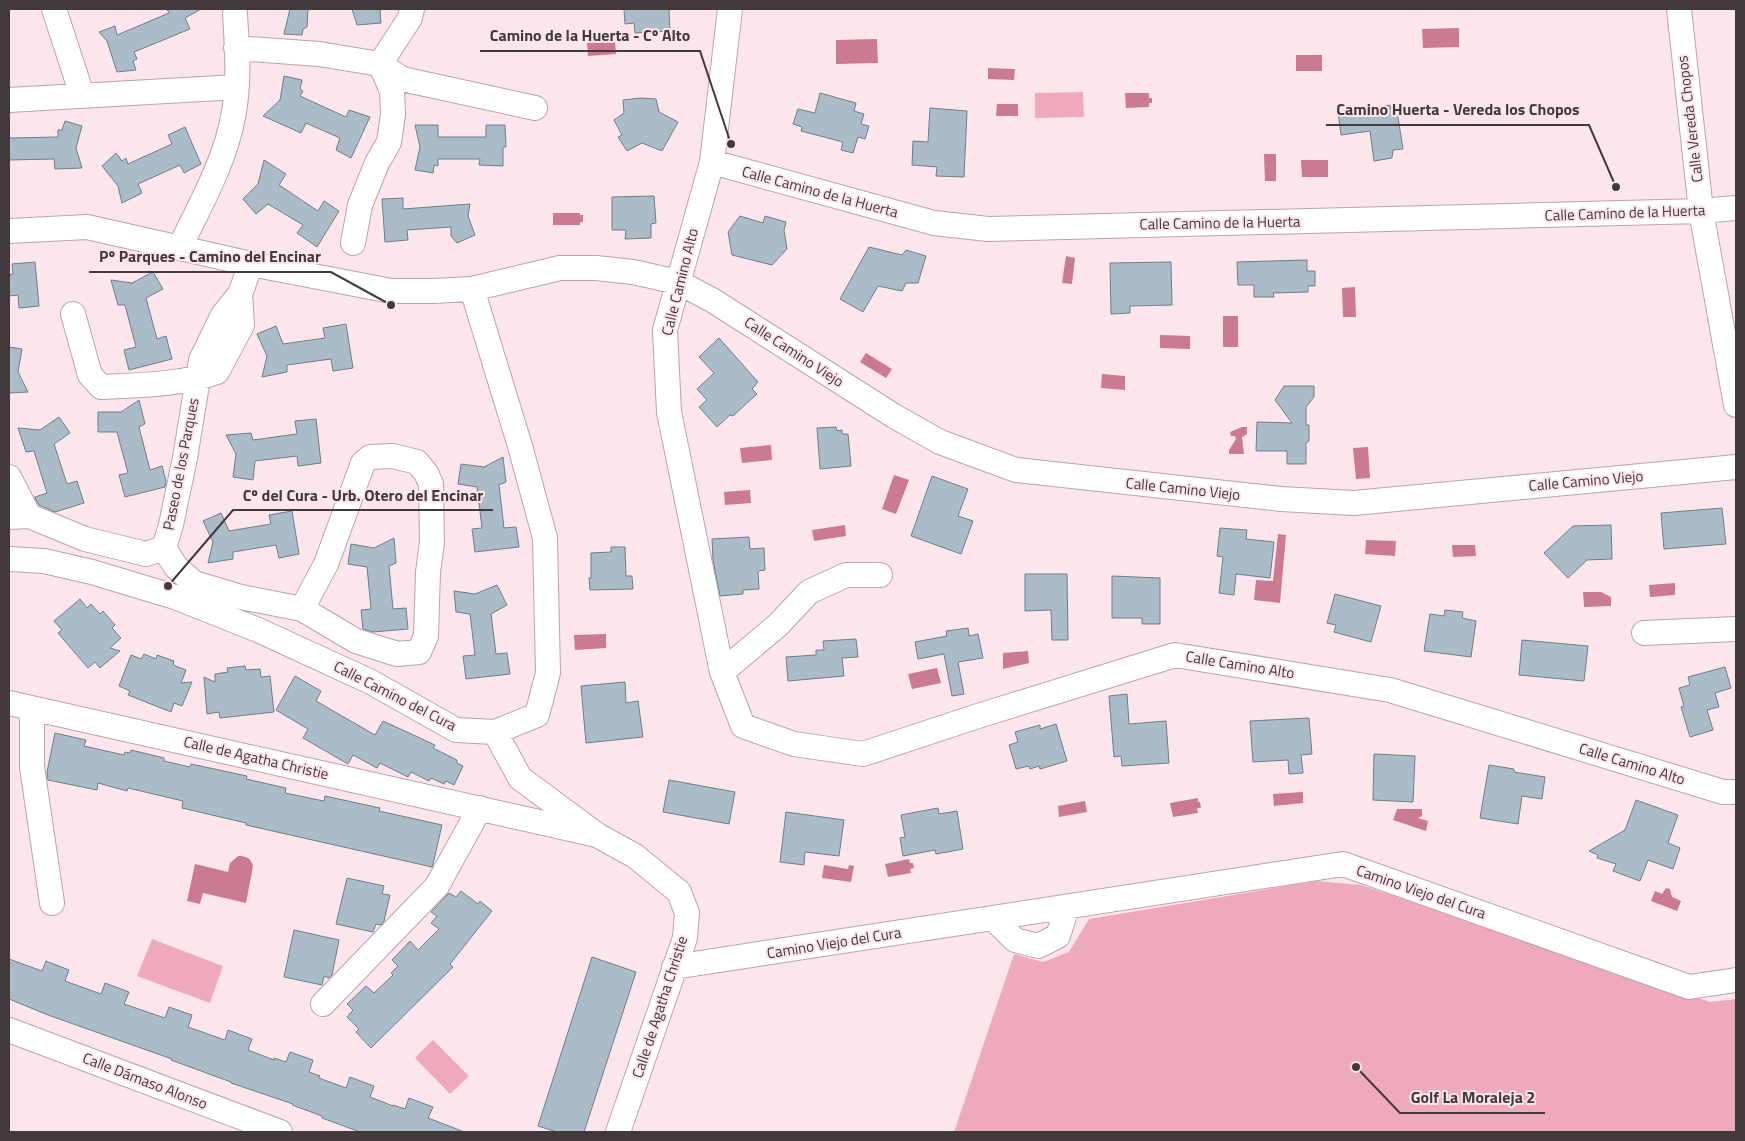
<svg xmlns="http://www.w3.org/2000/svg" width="1745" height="1141" font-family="'Titillium Web',sans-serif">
<rect width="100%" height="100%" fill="#fde6eb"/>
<path fill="#eab" d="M1083,92L1084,117L1035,118V93Z
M1317,881L1361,885L1710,1002L1736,999V1132H954L1014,954L1043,962L1069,952L1089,919Z
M152,939L223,966L210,1003L137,976Z
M433,1040L469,1076L450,1094L415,1058Z"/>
<path fill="#ca7b90" d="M1459,28V47L1423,48L1422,29Z
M877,39L878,63L836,64V40Z
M615,42L616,54L588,56L587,43Z
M1296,55H1322V71H1296Z
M988,68L1015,69L1014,80L988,79Z
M1125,93H1149V98H1152V103H1149V107L1126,108Z
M997,104H1018V116H996Z
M1264,154H1276V181H1265Z
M1301,160H1328V177H1302Z
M553,213H580V215H583V222H580V225H553Z
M1066,256L1075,258L1072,284L1062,283Z
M1355,287L1356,317H1343L1342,288Z
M1223,316H1238V347H1223Z
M1160,335L1190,336V349L1160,348Z
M866,353L892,369L886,378L860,362Z
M1102,374L1125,376V390L1101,388Z
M1242,427H1247V434L1242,437L1244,454H1229V450L1236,439L1235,436H1231L1230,432Z
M771,445L772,460L742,463L740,448Z
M1368,447L1370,478L1356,479L1353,448Z
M894,475L909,480L896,514L882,509Z
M750,490L751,503L725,505L724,492Z
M845,525L846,536L814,541L812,530Z
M1278,534L1286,535L1280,603L1254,600L1256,580L1273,581Z
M1366,540L1396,541L1395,556L1365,554Z
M1452,545H1475L1476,556L1453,557Z
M1675,583V595L1650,597L1649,585Z
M1583,592H1601L1611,597V606L1584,607Z
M606,634V648L575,650L574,635Z
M1028,651L1029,663L1003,669V653Z
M937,668L941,683L912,689L908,674Z
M1303,792V803L1274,806L1273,794Z
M1198,798V802H1200L1201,808H1197L1198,813L1173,817L1170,803Z
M1085,801L1087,812L1059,817L1058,806Z
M1397,809H1422V816L1418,818L1428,821L1426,831L1393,820Z
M238,856C246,856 251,858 253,866L246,903L203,893L200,904L187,901L195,864L228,872L230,863Z
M909,859L910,863H913L914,868L910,869L911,873L888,877L885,864Z
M824,865L848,869L849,865L854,866L851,882L822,878Z
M1666,888L1670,889L1672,897L1681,901L1677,911L1651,901L1655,891L1662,894Z"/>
<path fill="#aabcc8" stroke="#6d7e89" d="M167,9H201L185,18L190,29L134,52L137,59L133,61L136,70L117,72L107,41L99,32L115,26L117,35L169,13Z
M290,9H308L307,27L303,29L302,35L284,34Z
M352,9H380L381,23L357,25Z
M624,9H669L670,31L635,33L634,23L625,24Z
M284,76L302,80L300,89L303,91L300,96L346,117L349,110L370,117L351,158L336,150L340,138L306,123L301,133L263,116L280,100Z
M820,93L856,103L854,111L864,114L861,124L869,126L865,139L858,137L853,153L841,150L843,142L801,131L802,127L793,124L798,109L815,113Z
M641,98L656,99L659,112L678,122L662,151L642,143L627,151L618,137L622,135L614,120L624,113L623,100Z
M1390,105L1391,111H1397L1403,149L1393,150L1392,158L1374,161L1370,131L1341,135L1338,112Z
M930,108L967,111L964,177L936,176L937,167L912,165L913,141L928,142Z
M65,121L82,126L76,148L82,168L55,169L54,159L9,160V138L58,137V130H62Z
M415,125H438V137H486V125H505L506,147H503V166L479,165L480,159H438V166L434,165L433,173L415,170L420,147Z
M185,127L201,164L184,173L180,165L138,184L142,193L122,203L118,186L102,166L116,153L122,161L126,158L128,164L172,144L168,135Z
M264,160L286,174L279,185L318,211L324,201L339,211L317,247L297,233L303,225L268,204L256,214L243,199L258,184Z
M654,196L656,223L651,224V238L625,239L626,230H612V197Z
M403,198V209L470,204L468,216L475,235L457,243L451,236V227L407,230L408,240L385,242L382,199Z
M740,216L763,223L765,216L786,222L784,230L787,249L772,265L732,255L728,232Z
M869,247L902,255L906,250L926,256L918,283H906L902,291L878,286L863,312L840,299Z
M1307,260V271H1315V286H1308V292L1273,293L1274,297H1254V285H1238L1237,262Z
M35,262L39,306L19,308L18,295L9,296V275L13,274L12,264Z
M1171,262L1172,305L1130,306V313L1111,314L1110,263Z
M153,272L163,289L146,298L157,339L166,336L172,359L129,370L124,350L136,347L125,305H118L111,280L132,283Z
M346,324L353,368L333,371L331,359L287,365V372L262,377L267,356L257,334L276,326L283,344L325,338L323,328Z
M719,338L758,382L752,389L757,394L733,416L730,415L717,427L699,407L707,400L697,389L714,373L699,357Z
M9,347L22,349L18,372L28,392L9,393Z
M1284,386H1314V397L1306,407V425H1309V441L1306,443V464H1287V451H1256L1257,422L1292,423L1275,400Z
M139,400L145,424L139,427L150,470L162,466L166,481L165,487L125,497L119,475L128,473L117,432H98V412H121Z
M59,417L70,433L54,444L67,484L77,481L84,503L55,512L39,505L36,500L35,497L47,493L34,451L26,452L18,428L40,430Z
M316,419L321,463L298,466L297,456L255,461L253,480L233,477L236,454L226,435L251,433L253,440L297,434L295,421Z
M836,427L837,431L842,430V434H848L851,466L820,469L817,428Z
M503,457L506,482L499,485L504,528L516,527L519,547L475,552L472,529L482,528L477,487L458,484L461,464L484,467Z
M932,476L968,489L958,516L973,521L961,554L911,536Z
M1722,508L1726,544L1664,549L1661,513Z
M292,511L299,554L279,558L276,545L233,552V559L208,563L213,542L203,521L221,513L229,531L271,524L269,515Z
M1611,525L1612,559L1587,560L1568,578L1544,553L1573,526Z
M1220,528L1247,530L1246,539L1274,542L1270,578L1236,574L1234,595L1219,593L1223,557L1217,556Z
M749,537L750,549L764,548L765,570L758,571L759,589L743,590V594L720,596L713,560L712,539Z
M394,538L396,563L389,566L393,609L406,608L408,629L373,632L363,629L361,610L371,609L367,567L348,564L351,544L374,548Z
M611,547H625L626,576H632L633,589L590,590L589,578H591V553L611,552Z
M1025,574H1067L1068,640H1052L1051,610L1025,611Z
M1112,576L1160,578V624H1142V618H1112Z
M497,585L507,605L491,614L496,654L507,653L510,674L466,679L463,656L475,655L470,614L456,612L454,591L475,594Z
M1335,594L1381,606L1371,642L1334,632L1336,625L1327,623Z
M80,599L87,608L91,604L100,614L103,611L115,625L112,628L121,638L110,648L120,651L100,668L95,662L88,668L58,633L62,630L54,621Z
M1445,610L1463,612L1462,618L1476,621L1471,657L1424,651L1430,614L1444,616Z
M968,628L969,636L978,634L983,658L958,662L964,694L952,696L944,654L918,659L915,642L947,636L946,631Z
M856,639L858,657L842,658L844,676L788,681L786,657L816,655V650H824L823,641Z
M1522,640L1588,646L1584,681L1519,675Z
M144,654L156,659L157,655L174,661L173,665L186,670L181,683L192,682L182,706L174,703L171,712L128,695L130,691L119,686L131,655L141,659Z
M245,666L246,670L260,669L261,677L270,676L274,712L220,718L219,712L207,714L204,677L215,682V674L228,672L227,668Z
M1725,667L1731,688L1715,693L1719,707L1707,710L1713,730L1690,737L1681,707L1684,706L1679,688L1690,685L1688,677Z
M295,676L321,691L316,701L375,735L383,721L435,745L433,748L457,760V763L463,766L454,785L446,781L444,784L431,778L429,781L411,772L408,777L380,763L377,768L353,755L348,764L303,738L308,729L276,710Z
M625,682L626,703L638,701L643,737L586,743L581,686Z
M1127,694L1129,724L1166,721L1169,763L1122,766L1121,756L1114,757L1109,696Z
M1309,718L1312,754L1301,755L1303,773L1289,774L1288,760L1253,762L1250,721Z
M1056,724L1067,761L1040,769L1039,766L1030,769L1029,766L1016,769L1009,745L1018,742L1015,732L1040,725V729Z
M55,733L86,740L84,746L124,755L125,752L130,753L131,750L164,758V761L190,767L191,764L247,776L246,779L286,788L285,793L324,801L325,796L380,808L379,811L442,825L433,864L432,867L246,825V823L182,808L183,801L128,788L127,791L98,783L97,790L48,780L47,772Z
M1374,754L1415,756L1413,802L1373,800Z
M1489,765L1514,769V772L1545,777L1542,799L1522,796L1518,824L1480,818Z
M669,780L735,792L729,824L663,812Z
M1636,800L1678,815L1668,843L1680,848L1673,869L1648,860L1640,881L1613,871L1616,864L1597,858L1598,855L1589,851L1625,830Z
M938,808L939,814L957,811L963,849L936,854L935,850L903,856L900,838L905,837L901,815Z
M786,812L844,820L839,856L805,852L804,865L780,862Z
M347,878L384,886L382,894L390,895L384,921L381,925L376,924L373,932L336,924Z
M461,891L478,904L480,901L492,911L450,964L453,967L371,1048L356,1032L359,1029L347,1017L353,1010L347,1004L366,986L374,993L393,975L391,973L398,966L392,960L410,941L418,950L439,929L431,923L437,916L431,912L449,893L456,897Z
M294,930L339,940L332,975L329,978L324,976L322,985L284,977Z
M592,957L636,972L584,1132H557L538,1126Z
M9,959L42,971L46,961L69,970L65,981L101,994L105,983L129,992L124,1004L153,1014L165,1018L169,1007L192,1015L188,1027L225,1040L228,1030L252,1039L248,1050L274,1060V1058L286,1062L290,1052L313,1060L309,1072L320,1076L319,1078L346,1088L350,1077L374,1086L370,1097L393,1106V1105L405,1109L409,1098L433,1107L428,1118L462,1131V1132H360L322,1118V1116L292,1105L293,1104L231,1083V1082L171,1060L172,1059L48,1015L9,999Z"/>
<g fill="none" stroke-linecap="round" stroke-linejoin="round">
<defs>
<path id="minor" d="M54,9L82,95
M730,9L712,162L665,330L669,412L722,672L743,726L794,744L863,754L978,716L1175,655L1390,690L1723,792H1736
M1679,9L1701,211L1736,405
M236,48L319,54L380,64L402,79L535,108
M9,100L237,87
M712,162L934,223L988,229L1701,211L1736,208
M9,231L87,227L251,264L391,291H433L472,289L560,268H596L633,272L678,282L712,300L894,416L940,442L1016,470L1281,499L1354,503L1736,467
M353,243L360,205L377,163L389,142L393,115L392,91L380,64L410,18L412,9
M180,247C200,205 225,162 233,117C240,83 237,48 235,14
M73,314L90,375L101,387C140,385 180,385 217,372L242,325L240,294
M9,477L29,516
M9,517L29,516L85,539L146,554L164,548L171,525L185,458L201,360L223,315L240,294L251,264
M164,548L176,567L194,583L241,597L302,609L356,641L397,654L419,652L426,636L428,572L432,542L431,484L426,473L417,462L393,456L370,457L363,463L326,564L302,609
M9,559L44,561L92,572L175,597L258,630L371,682L456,730L495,732L537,715L548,673L545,538L520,446L472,289
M1644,633L1736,629
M722,672L778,625L809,592L846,575H880
M9,703L597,835
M32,709V767L52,903
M495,732L520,778L597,835L635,856L679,892L687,913L685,938L618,1132
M994,919L1015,940L1038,946L1058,936L1067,907
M674,967L1343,864L1689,987L1736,980
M323,1004L437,886L480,808
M9,1030L280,1132"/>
</defs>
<use href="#minor" stroke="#baa4a9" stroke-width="26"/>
<use href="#minor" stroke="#fff" stroke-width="24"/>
</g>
<g text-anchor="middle" stroke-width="4" stroke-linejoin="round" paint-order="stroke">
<g font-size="15" fill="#42393b" stroke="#fde6eb">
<text transform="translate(1690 119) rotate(-97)" y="5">Calle Vereda Chopos</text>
<text transform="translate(820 192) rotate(15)" y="5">Calle Camino de la Huerta</text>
<text transform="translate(1625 213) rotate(-2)" y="5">Calle Camino de la Huerta</text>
<text transform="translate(1220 223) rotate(-1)" y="5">Calle Camino de la Huerta</text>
<text transform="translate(680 282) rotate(-76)" y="5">Calle Camino Alto</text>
<text transform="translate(794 352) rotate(33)" y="5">Calle Camino Viejo</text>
<text transform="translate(181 464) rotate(-79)" y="5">Paseo de los Parques</text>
<text transform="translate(1586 481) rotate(-5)" y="5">Calle Camino Viejo</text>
<text transform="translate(1183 489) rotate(6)" y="5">Calle Camino Viejo</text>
<text transform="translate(1240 665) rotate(9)" y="5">Calle Camino Alto</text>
<text transform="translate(395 696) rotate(27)" y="5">Calle Camino del Cura</text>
<text transform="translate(256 758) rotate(13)" y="5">Calle de Agatha Christie</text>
<text transform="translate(1632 764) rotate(17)" y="5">Calle Camino Alto</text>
<text transform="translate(1421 892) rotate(19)" y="5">Camino Viejo del Cura</text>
<text transform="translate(834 943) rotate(-9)" y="5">Camino Viejo del Cura</text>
<text transform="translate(660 1007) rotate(-72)" y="5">Calle de Agatha Christie</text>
<text transform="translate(145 1081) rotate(21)" y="5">Calle Dámaso Alonso</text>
</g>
</g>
<path fill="none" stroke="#42393b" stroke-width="2" d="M731 144L700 51H480M1616 187L1589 125H1326M391 305L331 272H89M168 586L233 510H493M1356 1067L1400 1113H1545"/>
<g fill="#42393b" stroke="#fde6eb" stroke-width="2">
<circle cx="731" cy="144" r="5"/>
<circle cx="1616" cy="187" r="5"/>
<circle cx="391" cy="305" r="5"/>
<circle cx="168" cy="586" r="5"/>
<circle cx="1356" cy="1067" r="5"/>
</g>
<g font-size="16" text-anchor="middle" font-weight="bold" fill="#42393b" stroke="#fde6eb" stroke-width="4" stroke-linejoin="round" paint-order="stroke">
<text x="590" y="41">Camino de la Huerta - Cº Alto</text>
<text x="1458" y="115">Camino Huerta - Vereda los Chopos</text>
<text x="210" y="262">Pº Parques - Camino del Encinar</text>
<text x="363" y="501">Cº del Cura - Urb. Otero del Encinar</text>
<text x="1473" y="1103">Golf La Moraleja 2</text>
</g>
<rect width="1745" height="1141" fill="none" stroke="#42393b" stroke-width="20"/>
</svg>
